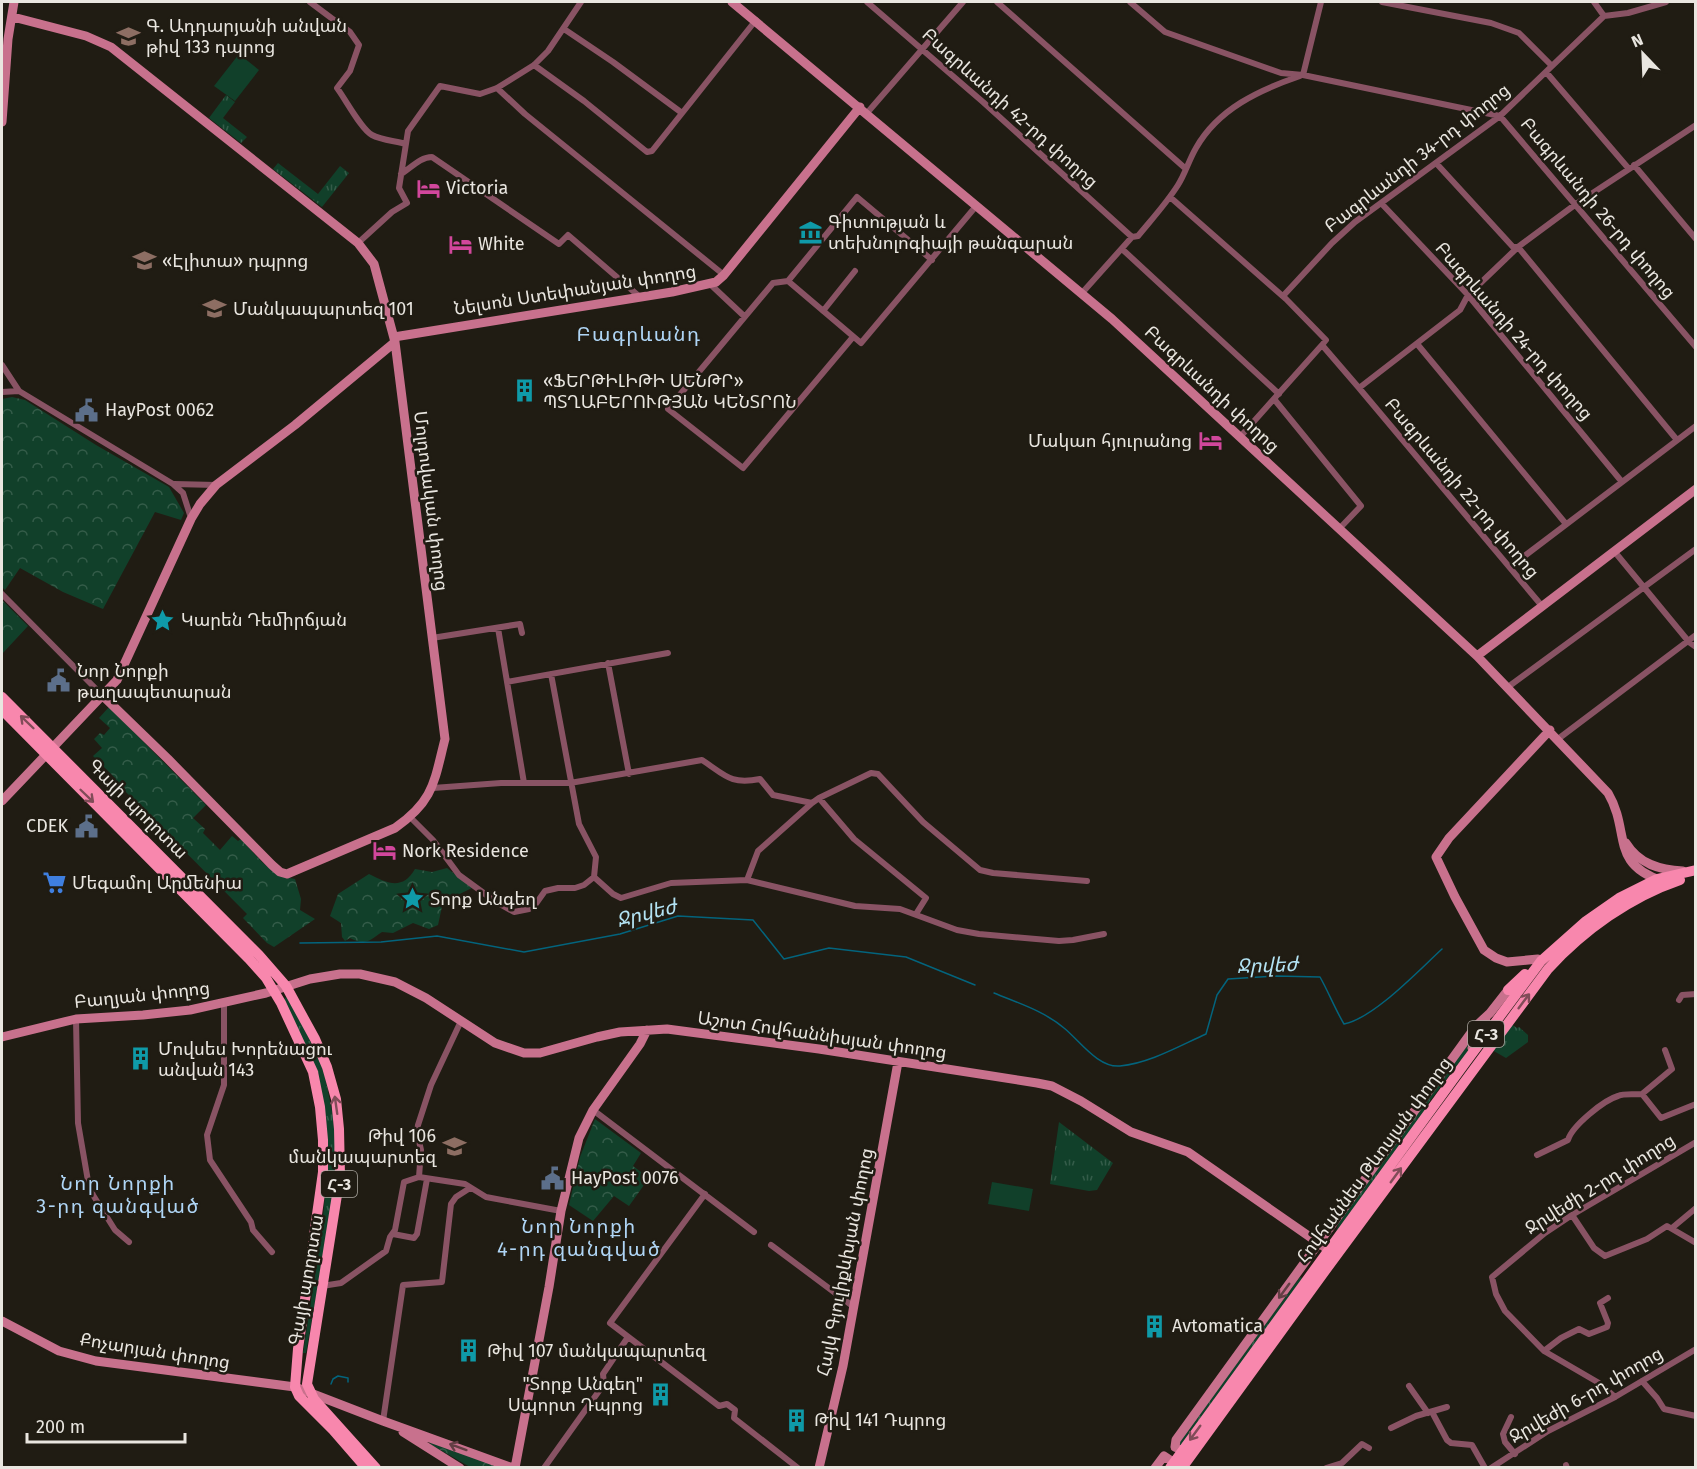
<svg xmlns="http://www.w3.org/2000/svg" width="1697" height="1469" font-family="'Fira Sans','Noto Sans Armenian',sans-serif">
<defs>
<pattern id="grass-tufts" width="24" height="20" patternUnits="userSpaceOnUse" patternTransform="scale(1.5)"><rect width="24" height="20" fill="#11402a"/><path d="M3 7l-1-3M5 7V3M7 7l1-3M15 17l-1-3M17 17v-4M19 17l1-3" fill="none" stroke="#345c49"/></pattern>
<pattern id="forest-crowns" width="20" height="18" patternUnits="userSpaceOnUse" patternTransform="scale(1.5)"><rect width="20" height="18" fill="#11402a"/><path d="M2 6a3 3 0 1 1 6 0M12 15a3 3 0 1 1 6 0" fill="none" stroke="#345c49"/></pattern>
</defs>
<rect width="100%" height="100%" fill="#201c13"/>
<path fill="url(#grass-tufts)" d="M226,95L235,102L223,118L247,137L241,143L209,118Z
M278,163L318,194L340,166L349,173L322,207L273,169Z
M288,996L320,1061L324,1072L333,1116L335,1140V1189L306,1353H303L322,1230L328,1158L323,1103L284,999Z
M1511,1024L1517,1028L1519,1027L1528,1035V1042L1506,1058L1492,1050Z
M1480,1025L1468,1051L1429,1102L1420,1119L1336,1232L1341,1215Z
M1059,1122L1113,1163L1097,1190L1089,1191L1050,1184Z
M1300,1277L1304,1279L1182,1446L1178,1443Z"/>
<path fill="url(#forest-crowns)" d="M12,397L25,400L96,445L169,487L184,513L181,520L155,512L103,609L63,592L20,568L5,590L2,587V399Z
M2,600L28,626L2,654Z
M109,707L206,805L193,818L205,829L203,833L220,850L232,836L238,841L241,839C257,856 270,876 295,879L301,899L300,910L315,919L274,947L267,943L243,918L247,914L115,781L116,779L93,756L102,748L94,739L100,733L104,735L110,728L99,718Z
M447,868L472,888L443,902L438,925L429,929L413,923L393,933L382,932C369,941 365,946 350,938L345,941L342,937L341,923L330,916L338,894L369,874C388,884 403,890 415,869L432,872Z
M595,1119L641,1153L633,1166L649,1178L629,1206L614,1196L593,1221L569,1205L580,1157Z
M431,1442L499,1467H470L430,1444Z"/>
<path fill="#11402a" d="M239,54L259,70L235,101L214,86Z
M992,1182L1033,1189L1029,1211L988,1204Z"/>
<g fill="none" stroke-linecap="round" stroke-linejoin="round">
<path stroke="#03647d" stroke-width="1.5" d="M300,943L381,942L437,936L524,952L620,934L678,916L753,920L784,959L829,948L906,957L975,985
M994,993C1018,1003 1044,1011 1064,1028C1080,1041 1098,1068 1120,1066C1150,1063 1179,1046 1206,1034L1217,995L1228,979L1276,976L1320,977C1329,993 1335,1009 1344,1024C1374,1018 1418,971 1442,949
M331,1384L333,1379L338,1376L348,1378V1382"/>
<path stroke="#895364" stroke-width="6" d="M310,2L350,32L359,45L350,71L337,88C346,100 361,129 372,135C381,140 396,141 406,144
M867,2L983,102L1132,237
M997,2L1186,169
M1130,2L1165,32L1281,73L1303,75L1500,116L1696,347
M1382,2L1491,23L1519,33L1552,66
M1594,2L1604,16
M564,29L613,62L682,113
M534,65L584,101L647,152L652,151L756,20
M1546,72L1629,169
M1303,75L1321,2
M497,88L525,114L724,275
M867,113L963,2
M1436,163L1513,247H1518L1677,440
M1634,165L1696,239
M401,174C411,168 420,157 432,157L559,244L568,235L640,297
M1170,197L1286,299L1326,340L1322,345
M1381,203L1468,295L1622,482
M358,243L392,212L407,203L399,188L408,131L440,86L480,94L497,88L534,65L548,51L581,2
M1122,249L1279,394
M788,281L861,343L977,205
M710,284L744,316
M1082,293L1132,237L1138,236C1151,220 1166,204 1178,185C1185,174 1189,160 1196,148C1218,109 1259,90 1300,76
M1283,296L1332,243L1355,222L1500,116L1604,16L1628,13L1666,2
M823,311L855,271
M853,337L743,468L668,409L773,283L788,281L857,197L932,260
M1418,345L1566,524
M2,365L19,391L173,484L183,493L191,518
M1359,388L1542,606
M2,392L19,391
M1274,399L1361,506L1339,529
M1240,437L1322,345L1359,388L1460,310L1468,295L1518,247L1576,204L1696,125
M174,484L216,485
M1614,551L1689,642L1696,647
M1510,567L1696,426
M2,594L103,696
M498,628L524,783
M432,638L520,624L522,633
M608,663L629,774
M551,674L579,824L596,857L594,877
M507,682L668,653
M1508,687L1696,549
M1558,739L1696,635
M433,788L501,783H570L702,760C725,775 730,785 760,779L773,795L812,803
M819,798L854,839L926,898L916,914
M410,817L433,840L459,875L496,902L514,912L529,909L535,905L545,891L558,888H575L584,885L594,877
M594,877L613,894L621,898L671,883L747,880L855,906L900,909L957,930L979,934L1059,941L1073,940L1104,934
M747,880L758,851L812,803L819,798L871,773L878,774L923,822L980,870L993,873L1087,881
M1679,1000L1682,995L1696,994
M224,1003V1085L207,1135L210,1160L251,1222L253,1230L272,1252
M76,1019L78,1123L88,1181L93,1195L115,1230L129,1242
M1642,1094L1672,1069L1665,1050
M593,1110L754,1232
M1537,1155L1568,1140C1572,1126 1604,1100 1618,1096C1625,1093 1635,1095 1642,1094L1661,1118L1696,1104
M419,1177L465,1184L486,1197L561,1211
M705,1194L610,1323L719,1406L727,1404L735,1410L734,1418L798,1468
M1572,1215L1594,1248L1605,1256L1647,1239L1667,1226L1696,1243
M1672,1228L1696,1208
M393,1234L414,1238L417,1234L427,1179
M771,1245L854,1307
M322,1286L341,1283L386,1251L390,1237L395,1230L404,1182L419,1177L421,1150L417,1132L418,1125L431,1085L461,1021
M1544,1351L1561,1338L1579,1329L1589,1334L1607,1327L1608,1323L1600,1303L1608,1298
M1642,1381L1657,1398L1664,1409L1696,1416
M1409,1386L1428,1413
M1615,1397L1599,1383L1544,1351L1505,1311L1496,1294L1492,1277L1545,1233L1572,1215L1696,1142
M1432,1412L1447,1440L1451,1443L1472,1445L1485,1468
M1511,1417L1503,1434L1505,1442L1515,1454
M383,1421L403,1285L442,1282L451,1204L456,1197L470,1188
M1391,1428L1416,1416L1447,1407
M1566,1465L1567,1468
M544,1468L604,1384L603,1374L628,1337
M1326,1468L1342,1463L1362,1444L1369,1448
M1491,1468L1548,1431L1615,1397L1696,1349"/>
<path stroke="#c8718d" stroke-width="9" d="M732,2L1112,319L1477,656L1608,793C1631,832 1609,863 1662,881
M13,17L86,36L111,47L358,243L374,264L395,342L445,739C434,782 434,801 395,828L287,874L280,872L272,865L168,759L103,696
M2,122L8,39L14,2
M394,337L672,292L716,282L724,275L860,107
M1477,656L1696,489
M2,801L117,680L191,519L200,504L216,485L295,425L395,342
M1626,843C1639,864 1660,870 1683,871
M1541,961L1538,959L1507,962L1496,958L1484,950L1455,897L1436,857L1449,838L1550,730
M2,1037L76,1019L143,1015L190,1010L266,993L310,979L340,974H360L395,982L426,998L495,1043L524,1053H540L597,1037L620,1032L667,1029L819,1049L1037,1083L1052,1086L1081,1101L1131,1132L1188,1152L1333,1253
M1472,1048L1486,1021
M2,1321L59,1351L96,1361L295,1387L383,1421L513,1468
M403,1432L460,1468
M1182,1450L1175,1447L1176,1440L1476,1026L1490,1013L1508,990
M515,1468L549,1287L561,1211L579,1138L593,1110L640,1044L647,1030
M819,1468L843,1366L898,1062
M1155,1468L1164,1456L1173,1462"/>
<path stroke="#f887ad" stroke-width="10" d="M2,697L259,955L286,986L315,1039L327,1067L336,1099L339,1129L340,1176L307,1384L314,1399L376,1468
M2,710L249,959L266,978L281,1003L313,1072L320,1107L323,1140V1172L298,1349L295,1387L299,1396L333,1430L366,1468
M1508,990L1525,974
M1170,1468L1465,1063L1541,961L1586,921L1619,898L1657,879L1696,870
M1182,1468L1322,1275L1548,969C1584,930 1630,897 1680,880"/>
</g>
<defs><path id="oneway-shaft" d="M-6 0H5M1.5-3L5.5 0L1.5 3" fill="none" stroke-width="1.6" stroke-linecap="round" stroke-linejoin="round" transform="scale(1.5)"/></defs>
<g stroke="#814c58">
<use href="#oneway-shaft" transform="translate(27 722) rotate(-136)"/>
<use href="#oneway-shaft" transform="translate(87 796) rotate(44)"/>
<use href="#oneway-shaft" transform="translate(1524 1001) rotate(-53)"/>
<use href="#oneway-shaft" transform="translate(336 1105) rotate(-98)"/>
<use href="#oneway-shaft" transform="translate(1396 1175) rotate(-54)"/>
<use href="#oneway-shaft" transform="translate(1195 1433) rotate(126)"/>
</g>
<g stroke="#633e44">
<use href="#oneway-shaft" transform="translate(1284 1291) rotate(126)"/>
<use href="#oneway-shaft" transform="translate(458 1447) rotate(-160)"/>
</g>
<defs>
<symbol id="school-bare" viewBox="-9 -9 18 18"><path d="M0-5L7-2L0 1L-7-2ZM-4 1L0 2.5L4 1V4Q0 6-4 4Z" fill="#8d6e63" stroke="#201c13" stroke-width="2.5" paint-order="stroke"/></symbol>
<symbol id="hotel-bare" viewBox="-9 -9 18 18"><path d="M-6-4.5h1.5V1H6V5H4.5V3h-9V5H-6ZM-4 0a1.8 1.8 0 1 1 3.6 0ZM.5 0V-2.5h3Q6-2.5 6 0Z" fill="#d1479c" stroke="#201c13" stroke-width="2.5" paint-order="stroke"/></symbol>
<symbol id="museum-bare" viewBox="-9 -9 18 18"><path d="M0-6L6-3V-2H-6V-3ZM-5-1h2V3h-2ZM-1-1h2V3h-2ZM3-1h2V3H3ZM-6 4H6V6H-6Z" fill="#0f9aa8" stroke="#201c13" stroke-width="2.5" paint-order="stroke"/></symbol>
<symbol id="building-bare" viewBox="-9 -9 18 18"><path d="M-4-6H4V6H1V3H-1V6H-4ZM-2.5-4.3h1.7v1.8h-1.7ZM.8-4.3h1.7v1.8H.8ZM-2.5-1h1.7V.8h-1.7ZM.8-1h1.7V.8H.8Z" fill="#0f9aa8" stroke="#201c13" stroke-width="2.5" paint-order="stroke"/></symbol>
<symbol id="civic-bare" viewBox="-9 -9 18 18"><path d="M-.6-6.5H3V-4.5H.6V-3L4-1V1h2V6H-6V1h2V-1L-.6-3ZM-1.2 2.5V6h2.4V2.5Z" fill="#5c6f8a" stroke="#201c13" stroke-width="2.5" paint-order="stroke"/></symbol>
<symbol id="sight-bare" viewBox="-9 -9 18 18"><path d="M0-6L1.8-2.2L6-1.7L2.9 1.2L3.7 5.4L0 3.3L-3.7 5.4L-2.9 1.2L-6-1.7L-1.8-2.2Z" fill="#0f9aa8" stroke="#201c13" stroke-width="2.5" paint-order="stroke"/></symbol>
<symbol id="supermarket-bare" viewBox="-9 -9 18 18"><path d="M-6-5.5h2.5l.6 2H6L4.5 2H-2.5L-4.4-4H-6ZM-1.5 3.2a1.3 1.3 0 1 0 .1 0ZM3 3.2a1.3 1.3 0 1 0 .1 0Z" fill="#3f7fe0" stroke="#201c13" stroke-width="2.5" paint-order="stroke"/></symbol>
</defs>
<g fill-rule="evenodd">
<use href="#school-bare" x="112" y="20" width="33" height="33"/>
<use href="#hotel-bare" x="412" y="172" width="33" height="33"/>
<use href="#museum-bare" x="794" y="216" width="33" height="33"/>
<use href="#hotel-bare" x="444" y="228" width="33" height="33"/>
<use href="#school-bare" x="128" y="244" width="33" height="33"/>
<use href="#school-bare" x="198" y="292" width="33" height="33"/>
<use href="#building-bare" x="508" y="374" width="33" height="33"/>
<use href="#civic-bare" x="70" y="394" width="33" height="33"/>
<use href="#hotel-bare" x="1194" y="424" width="33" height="33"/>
<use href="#sight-bare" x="146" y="604" width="33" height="33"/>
<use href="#civic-bare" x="42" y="664" width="33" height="33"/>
<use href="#civic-bare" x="70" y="810" width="33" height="33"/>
<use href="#hotel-bare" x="368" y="834" width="33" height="33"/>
<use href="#supermarket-bare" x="38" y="866" width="33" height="33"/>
<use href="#sight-bare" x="396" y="882" width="33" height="33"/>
<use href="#building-bare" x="124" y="1042" width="33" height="33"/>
<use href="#school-bare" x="438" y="1130" width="33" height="33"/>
<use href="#civic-bare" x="536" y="1162" width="33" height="33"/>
<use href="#building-bare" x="1138" y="1310" width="33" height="33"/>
<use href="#building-bare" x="452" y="1334" width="33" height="33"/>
<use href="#building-bare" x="644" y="1378" width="33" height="33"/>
<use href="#building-bare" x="780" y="1404" width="33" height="33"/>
</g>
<g text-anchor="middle" stroke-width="5" stroke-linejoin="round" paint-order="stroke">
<g fill="#201c13" stroke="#ada9a2" stroke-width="1.5">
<rect x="1468" y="1021" width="36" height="26" rx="4.5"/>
<rect x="321" y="1171" width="36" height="26" rx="4.5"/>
</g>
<g font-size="16" font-weight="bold" fill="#e9e6e0">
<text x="1486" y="1040">Հ-3</text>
<text x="339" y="1190">Հ-3</text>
</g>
<g font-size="18" fill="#e9e6e0" stroke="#201c13" text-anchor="start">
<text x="146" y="32">Գ. Ադդարյանի անվան<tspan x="146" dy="21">թիվ 133 դպրոց</tspan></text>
<text x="446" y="194">Victoria</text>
<text x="828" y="228">Գիտության և<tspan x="828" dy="21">տեխնոլոգիայի թանգարան</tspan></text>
<text x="478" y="250">White</text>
<text x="162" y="267">«Էլիտա» դպրոց</text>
<text x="233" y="315">Մանկապարտեզ 101</text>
<text x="543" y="387">«ՖԵՐԹԻԼԻԹԻ ՍԵՆԹՐ»<tspan x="543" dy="21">ՊՏՂԱԲԵՐՈՒԹՅԱՆ ԿԵՆՏՐՈՆ</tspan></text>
<text x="105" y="416">HayPost 0062</text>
<text x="1192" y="447" text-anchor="end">Մակաո հյուրանոց</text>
<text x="181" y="626">Կարեն Դեմիրճյան</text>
<text x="77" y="677">Նոր Նորքի<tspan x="77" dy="21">թաղապետարան</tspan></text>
<text x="68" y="832" text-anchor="end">CDEK</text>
<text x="402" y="857">Nork Residence</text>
<text x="72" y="889">Մեգամոլ Արմենիա</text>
<text x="430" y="905">Տորք Անգեղ</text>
<text x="158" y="1055">Մովսես Խորենացու<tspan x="158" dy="21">անվան 143</tspan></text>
<text x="436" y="1142" text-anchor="end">Թիվ 106<tspan x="436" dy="21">մանկապարտեզ</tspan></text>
<text x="571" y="1184">HayPost 0076</text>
<text x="1172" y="1332">Avtomatica</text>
<text x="487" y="1357">Թիվ 107 մանկապարտեզ</text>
<text x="643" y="1390" text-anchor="end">"Տորք Անգեղ"<tspan x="643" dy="21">Սպորտ Դպրոց</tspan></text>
<text x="814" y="1426">Թիվ 141 Դպրոց</text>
</g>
<g font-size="18" fill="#e9e6e0" stroke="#201c13">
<text transform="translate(1010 108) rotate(42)" y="6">Բագրևանդի 42-րդ փողոց</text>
<text transform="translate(1417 158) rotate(-38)" y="6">Բագրևանդի 34-րդ փողոց</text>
<text transform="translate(1598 208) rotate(50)" y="6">Բագրևանդի 26-րդ փողոց</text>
<text transform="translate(575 290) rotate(-9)" y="6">Նելսոն Ստեփանյան փողոց</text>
<text transform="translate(1514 331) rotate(49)" y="6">Բագրևանդի 24-րդ փողոց</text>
<text transform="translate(1212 389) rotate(43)" y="6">Բագրևանդի փողոց</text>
<text transform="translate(1462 488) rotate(50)" y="6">Բագրևանդի 22-րդ փողոց</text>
<text transform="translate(431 501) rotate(83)" y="6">Մոլդովական փողոց</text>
<text transform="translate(138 809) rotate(45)" y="6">Գայի պողոտա</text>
<text transform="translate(142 995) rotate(-6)" y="6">Բաղյան փողոց</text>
<text transform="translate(822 1035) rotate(8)" y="6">Աշոտ Հովհաննիսյան փողոց</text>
<text transform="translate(1374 1160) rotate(-54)" y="6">Հովհաննես Թևոսյան փողոց</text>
<text transform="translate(1600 1184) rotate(-32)" y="6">Ջրվեժի 2-րդ փողոց</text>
<text transform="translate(845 1262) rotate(-79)" y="6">Հայկ Գյուլիքևխյան փողոց</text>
<text transform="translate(306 1280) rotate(-80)" y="6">Գայի պողոտա</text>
<text transform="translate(155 1351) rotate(9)" y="6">Քոչարյան փողոց</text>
<text transform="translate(1586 1395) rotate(-30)" y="6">Ջրվեժի 6-րդ փողոց</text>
</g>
<g font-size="20" letter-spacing="1.5" fill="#afd5f5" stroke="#201c13">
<text x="639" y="341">Բագրևանդ</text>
<text x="118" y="1190">Նոր Նորքի<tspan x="118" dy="23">3-րդ զանգված</tspan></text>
<text x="579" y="1233">Նոր Նորքի<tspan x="579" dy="23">4-րդ զանգված</tspan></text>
</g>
<g font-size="20" font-style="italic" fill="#b3e3f4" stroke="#201c13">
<text transform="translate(646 913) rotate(-14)" y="7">Ջրվեժ</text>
<text transform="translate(1267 965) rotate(-2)" y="7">Ջրվեժ</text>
</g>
</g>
<rect width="1697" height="1469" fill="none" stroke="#e9e6e0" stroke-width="6"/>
<g transform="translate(1643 54) rotate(337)" stroke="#201c13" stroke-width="4.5" paint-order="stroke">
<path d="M0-4.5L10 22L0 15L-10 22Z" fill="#e9e6e0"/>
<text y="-9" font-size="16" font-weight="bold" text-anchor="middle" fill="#e9e6e0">N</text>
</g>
<path d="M27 1433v9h158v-9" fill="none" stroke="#e9e6e0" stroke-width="3"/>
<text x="36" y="1433" font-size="18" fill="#e9e6e0" stroke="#201c13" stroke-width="4.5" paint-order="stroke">200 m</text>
</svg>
